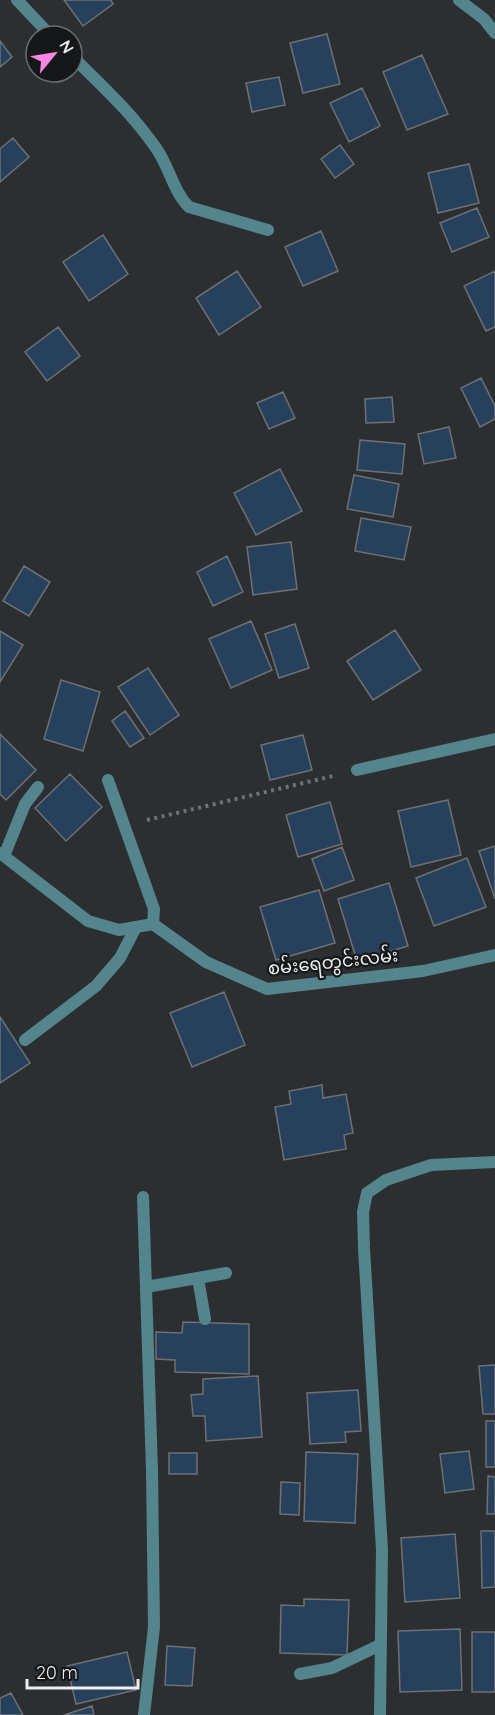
<svg xmlns="http://www.w3.org/2000/svg" width="495" height="1715" font-family="Quicksand,'Noto Sans Myanmar',sans-serif">
<rect width="100%" height="100%" fill="#2c2f31"/>
<path fill="#27415d" stroke="#6e7073" stroke-width="1.5" d="M64,0H111L113,4L83,26Z
M327,34L340,84L303,93L290,43Z
M0,41L12,57L0,67Z
M422,55L448,114L407,130L383,72Z
M279,77L285,105L252,112L246,83Z
M362,88L380,126L349,142L330,103Z
M13,138L29,157L0,182V149Z
M340,145L354,164L335,178L321,159Z
M469,164L479,203L438,213L428,173Z
M477,208L489,237L452,252L440,223Z
M321,231L338,271L303,286L285,247Z
M103,235L128,274L89,301L63,262Z
M237,271L261,307L219,335L196,298Z
M495,271V327L486,331L464,286Z
M58,327L80,356L47,381L25,352Z
M481,378L495,406V419L480,427L461,388Z
M283,392L295,418L269,429L257,403Z
M392,397L394,422L366,423L365,399Z
M449,427L456,458L424,464L418,434Z
M360,440L405,444L402,474L357,470Z
M280,469L302,511L256,535L234,493Z
M354,475L399,484L393,517L347,509Z
M361,518L411,527L404,560L355,551Z
M291,542L297,589L253,595L247,547Z
M227,556L243,592L213,606L197,572Z
M24,566L50,582L29,616L3,601Z
M251,621L272,670L231,688L209,639Z
M295,624L309,668L279,678L265,634Z
M395,630L421,670L373,700L347,661Z
M0,631L23,645L0,682Z
M148,668L179,715L150,735L118,687Z
M61,680L100,692L83,751L44,739Z
M125,711L144,738L130,747L112,721Z
M0,734L36,770L6,800L0,794Z
M303,735L312,770L270,780L261,745Z
M70,774L102,807L66,841L35,808Z
M448,800L461,855L411,867L398,811Z
M330,802L342,844L298,857L286,815Z
M495,846V899L479,851Z
M342,847L354,880L324,891L312,859Z
M467,858L486,907L434,926L416,878Z
M389,883L408,946L357,961L338,899Z
M319,890L335,943L276,960L260,907Z
M224,992L245,1045L192,1067L170,1013Z
M0,1017L30,1063L0,1083Z
M322,1085L323,1098L346,1094L353,1133L344,1135L346,1149L284,1160L275,1107L291,1104L289,1091Z
M183,1322L249,1324V1374L175,1372V1360L156,1359V1332L182,1333Z
M495,1365V1414H483L479,1366Z
M258,1376L262,1437L206,1441L205,1416H193L191,1395L203,1394V1379Z
M358,1390L361,1431L345,1432L346,1442L310,1444L307,1393Z
M486,1421H495V1467H486Z
M469,1451L474,1489L445,1493L440,1454Z
M306,1452L358,1454L355,1523L304,1521Z
M169,1453H197V1474H169Z
M488,1476L495,1477V1514H487Z
M281,1482L300,1483L299,1515L280,1514Z
M481,1531H495V1587L482,1588Z
M455,1534L460,1598L405,1602L401,1538Z
M304,1599L349,1600L347,1655L280,1653L281,1605L304,1606Z
M460,1629L462,1690L400,1692L398,1631Z
M472,1632H495V1692H472Z
M167,1646L195,1648L192,1686L165,1685Z
M127,1652L136,1690L76,1704L67,1666Z
M11,1693L23,1715H0V1698Z
M92,1706L94,1715H64Z"/>
<g fill="none" stroke-linecap="round" stroke-linejoin="round">
<path stroke="#6f7173" stroke-width="4" stroke-dasharray="3 4.5" stroke-linecap="butt" d="M147,820L333,776"/>
<path stroke="#54848c" stroke-width="12" d="M25,1040L96,986L120,958L136,927"/>
<path stroke="#54848c" stroke-width="12" d="M17,0L51,36
M459,0L484,19L495,33
M72,56C104,88 130,111 156,148C169,166 173,191 189,207L268,230
M357,770L495,739
M108,780L154,909L153,924
M0,853L88,921L119,930L153,924L206,962L267,989L423,971L495,955
M4,856L25,804L38,787
M143,1197L152,1470L154,1627L144,1715
M198,1278L205,1319
M146,1287L226,1273
M300,1674L332,1668L380,1645
M380,1715L382,1550L364,1248L363,1212L367,1193L386,1180L431,1165L495,1162"/>
</g>
<g text-anchor="middle" stroke-width="4.5" stroke-linejoin="round" paint-order="stroke">
<g font-size="18" fill="#eceeef" stroke="#161718">
<text transform="translate(333 962) rotate(-6)" y="6">စမ်းရေတွင်းလမ်း</text>
</g>
</g>
<g transform="translate(54 54) rotate(60)"><circle r="28" fill="#161718" stroke="#6c6d6e" stroke-width="1.5"/>
<path d="M0-4.5L10 22L0 15L-10 22Z" fill="#fd86e2"/>
<text y="-9" font-size="16" font-weight="bold" text-anchor="middle" fill="#eceeef">N</text>
</g>
<path d="M27 1679v9h111v-9" fill="none" stroke="#eceeef" stroke-width="3"/>
<text x="36" y="1679" font-size="18" fill="#eceeef" stroke="#161718" stroke-width="4.5" paint-order="stroke">20 m</text>
</svg>
